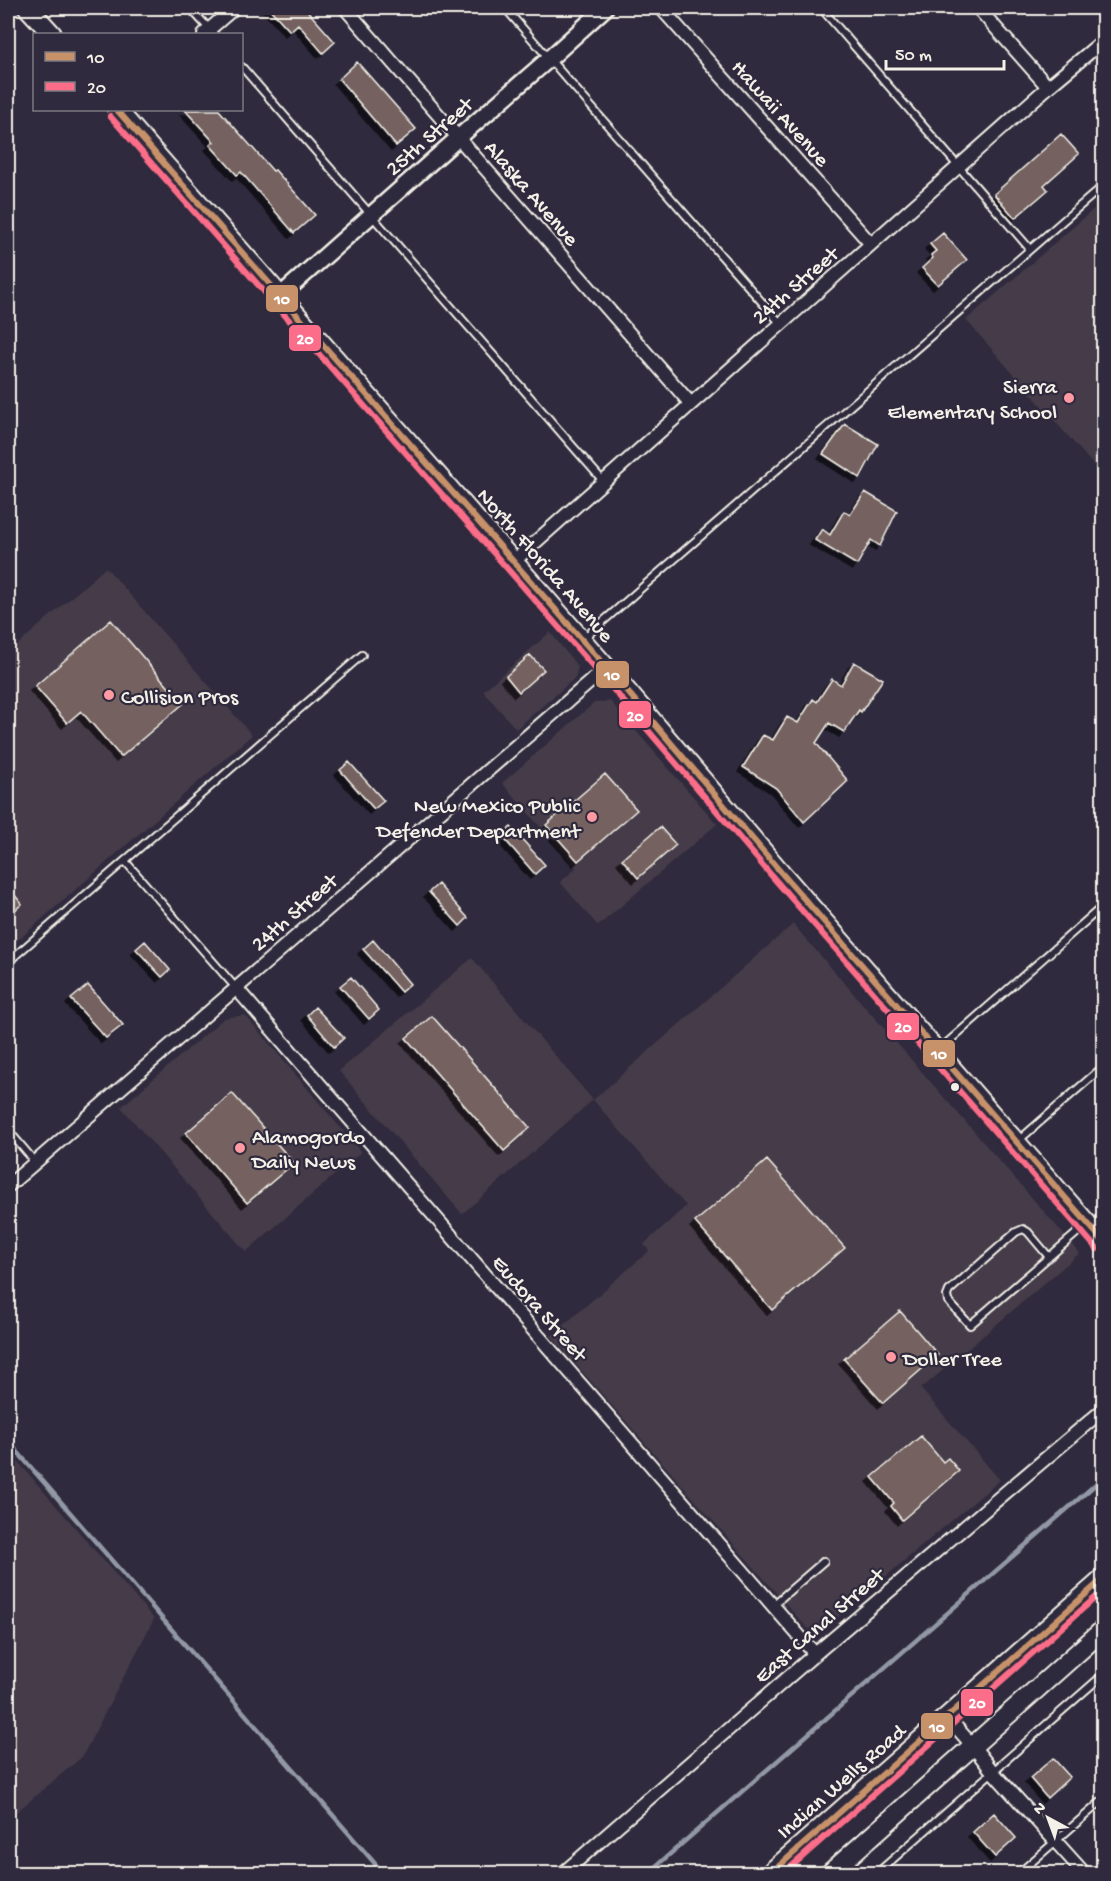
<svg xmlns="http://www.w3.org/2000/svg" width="1111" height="1881" font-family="'Gochi Hand',sans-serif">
<defs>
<filter id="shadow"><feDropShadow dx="-5" dy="5" stdDeviation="0" flood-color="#0009"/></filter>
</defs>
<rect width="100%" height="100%" fill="#2f2a3d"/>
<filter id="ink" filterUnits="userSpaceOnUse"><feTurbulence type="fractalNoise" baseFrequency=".0167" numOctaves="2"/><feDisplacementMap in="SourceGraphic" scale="12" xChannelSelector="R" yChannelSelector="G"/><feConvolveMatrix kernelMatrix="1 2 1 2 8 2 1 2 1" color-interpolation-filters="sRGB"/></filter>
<g filter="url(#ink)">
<path fill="#443b48" d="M1103,201V476L966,320Z
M106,567L252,735L8,949V653Z
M550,632L578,667L575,678L516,729L483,691Z
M610,701L717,824L598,926L560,882L576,868L502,783L594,703Z
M793,924L1080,1253L921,1389L1000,1480L820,1632L807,1628L551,1336L649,1251L644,1244L686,1206L593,1100L462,1214L339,1071L472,958L593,1100Z
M245,1015L361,1152L246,1252L121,1107L224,1018Z
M8,1450L154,1619L82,1757L8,1819Z"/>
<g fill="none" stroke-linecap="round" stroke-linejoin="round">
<path stroke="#9298a5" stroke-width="4.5" d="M8,1441L384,1874
M647,1874L1104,1477"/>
</g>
<path fill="#756261" stroke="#f4f1e8" stroke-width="1.5" filter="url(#shadow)" d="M269,8H305L335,42L323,53L298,24L290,31Z
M357,62L416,129L396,146L339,79Z
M185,110H219L273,171L275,170L315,215L294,233L241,172L237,175L210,145L214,142Z
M1061,134L1079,154L1044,185L1048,190L1015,218L994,194Z
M943,233L967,260L938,285L922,268L933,258L931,255L936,251L930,244Z
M845,424L878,444L860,478L823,454Z
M865,492L897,511L880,546L871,540L857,565L815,540L822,529L830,535L844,511L850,515Z
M111,620L183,704L121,757L81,711L67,723L35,686Z
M530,655L544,670L519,692L506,676Z
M854,662L883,679L861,712L859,710L844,732L829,723L816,743L848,781L804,822L776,788L743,767L763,735L773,740L787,717L798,723L813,699L817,702L832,679L841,685Z
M349,762L384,801L374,809L340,770Z
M605,774L637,810L578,861L546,825Z
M511,827L545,865L535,874L501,835Z
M660,827L676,845L638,878L622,859Z
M438,884L468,918L460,926L429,892Z
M8,887L22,904L8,916Z
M373,940L410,984L401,992L363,949Z
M145,941L170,970L162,977L136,949Z
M351,977L379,1010L369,1019L340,986Z
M88,985L123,1025L106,1038L71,999Z
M315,1007L344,1038L334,1047L307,1015Z
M432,1016L530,1128L504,1151L406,1038Z
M232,1093L294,1163L247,1203L186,1133Z
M767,1160L845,1248L772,1310L695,1222Z
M900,1311L938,1355L883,1403L844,1359Z
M921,1436L943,1462L948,1458L959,1471L902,1520L891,1506L894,1503L872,1477Z
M1053,1758L1070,1777L1047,1798L1030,1778Z
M994,1813L1016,1838L995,1857L973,1832Z"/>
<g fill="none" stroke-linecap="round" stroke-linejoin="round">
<defs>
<path id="service" d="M190,8L214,34
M505,8L781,324
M821,8L1030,249
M242,67L604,482
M584,638L1104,185
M125,861L236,988
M8,962L362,655
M940,1049L1104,905
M8,1130L35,1162
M1018,1141L1104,1066
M1049,1257L970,1325L948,1301L947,1296L949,1291L1016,1232L1023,1229L1028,1232L1049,1257L1085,1226
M773,1605L824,1561
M876,1874L1104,1674
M1018,1874L1104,1799"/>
<path id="minor" d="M345,8L690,403
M661,8L871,244
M978,8L1048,87
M204,34L234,8
M513,562L1048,87L1104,40
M236,988L815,1654
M8,1186L606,668
M948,1718L973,1746L993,1772L1085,1874
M562,1874L815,1654L1104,1409"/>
<path id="tertiary" d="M280,296L458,138L550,58L605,8"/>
<path id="secondary" d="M28,8L52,34
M117,110L626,690L778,869L1104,1243
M769,1874L1104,1578
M829,1874L1104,1629"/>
</defs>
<use href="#service" stroke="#f4f1e8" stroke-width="10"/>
<use href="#minor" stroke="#f4f1e8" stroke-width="16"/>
<use href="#tertiary" stroke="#f4f1e8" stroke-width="20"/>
<use href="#secondary" stroke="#f4f1e8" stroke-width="22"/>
<use href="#service" stroke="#2f2a3d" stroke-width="6"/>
<use href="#minor" stroke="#2f2a3d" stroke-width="12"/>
<use href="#tertiary" stroke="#2f2a3d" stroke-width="15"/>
<use href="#secondary" stroke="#2f2a3d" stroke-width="18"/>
<defs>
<path id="bus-1" d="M117,110L626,690L778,869L1104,1242
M770,1874L1104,1578"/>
<path id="bus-2" d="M110,116L619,696L771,875L1097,1249
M783,1874L1104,1590"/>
</defs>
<use href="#bus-1" stroke="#2f2a3d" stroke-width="10"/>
<use href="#bus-2" stroke="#2f2a3d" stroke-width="10"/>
<use href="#bus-1" stroke="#c7916a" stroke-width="6"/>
<use href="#bus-2" stroke="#fb6d88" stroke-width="6"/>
</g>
</g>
<g fill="#ff9aa2" stroke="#2f2a3d" stroke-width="2">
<circle cx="1069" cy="398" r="6"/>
<circle cx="109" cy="695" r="6"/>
<circle cx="592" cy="817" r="6"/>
<circle cx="240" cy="1148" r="6"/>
<circle cx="891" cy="1357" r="6"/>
</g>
<circle fill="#f4f1e8" stroke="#2f2a3d" stroke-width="2" cx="955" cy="1087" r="5"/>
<g text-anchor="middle" stroke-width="4.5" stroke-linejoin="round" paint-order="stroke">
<g font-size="22" fill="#f4f1e8" stroke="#2f2a3d">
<text transform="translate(782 112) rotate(48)" y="8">Hawaii Avenue</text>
<text transform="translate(428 135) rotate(-41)" y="8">25th Street</text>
<text transform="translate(533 192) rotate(49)" y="8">Alaska Avenue</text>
<text transform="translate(794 284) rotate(-41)" y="8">24th Street</text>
<text transform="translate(547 564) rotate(49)" y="8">North Florida Avenue</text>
<text transform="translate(293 911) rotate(-41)" y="8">24th Street</text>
<text transform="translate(541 1307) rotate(49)" y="8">Eudora Street</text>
<text transform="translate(818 1624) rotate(-41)" y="8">East Canal Street</text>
<text transform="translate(840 1780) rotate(-41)" y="8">Indian Wells Road</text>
</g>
<g font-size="22" fill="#f4f1e8" stroke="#2f2a3d" text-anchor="start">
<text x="1057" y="393" text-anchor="end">Sierra<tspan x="1057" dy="25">Elementary School</tspan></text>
<text x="121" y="703">Collision Pros</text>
<text x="580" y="812" text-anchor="end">New Mexico Public<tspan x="580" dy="25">Defender Department</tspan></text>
<text x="252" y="1143">Alamogordo<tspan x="252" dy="25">Daily News</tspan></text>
<text x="903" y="1365">Doller Tree</text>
</g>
</g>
<g stroke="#2f2a3d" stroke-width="2">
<rect x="265" y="284" width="34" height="29" rx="6" fill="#c7916a"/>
<rect x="288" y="324" width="34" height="28" rx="6" fill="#fb6d88"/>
<rect x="595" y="660" width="35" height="29" rx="6" fill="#c7916a"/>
<rect x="618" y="700" width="34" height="29" rx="6" fill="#fb6d88"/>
<rect x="886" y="1012" width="34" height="29" rx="6" fill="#fb6d88"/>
<rect x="922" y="1039" width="34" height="29" rx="6" fill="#c7916a"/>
<rect x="960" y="1688" width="34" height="29" rx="6" fill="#fb6d88"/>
<rect x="920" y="1712" width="34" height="28" rx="6" fill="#c7916a"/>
</g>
<g font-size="16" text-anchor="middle" font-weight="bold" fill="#fff">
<text x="282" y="304">10</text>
<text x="305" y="344">20</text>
<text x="612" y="680">10</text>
<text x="635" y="721">20</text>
<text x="903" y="1032">20</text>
<text x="939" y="1059">10</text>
<text x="977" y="1708">20</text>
<text x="937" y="1732">10</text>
</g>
<rect width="1111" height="1881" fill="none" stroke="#2f2a3d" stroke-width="30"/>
<rect x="15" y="15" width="1081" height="1851" fill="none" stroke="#f4f1e8" stroke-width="2" filter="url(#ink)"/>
<rect x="33" y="33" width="210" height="78" fill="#2f2a3d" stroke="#7e7a81" stroke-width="1.5"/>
<rect x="45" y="52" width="30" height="9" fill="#c7916a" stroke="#7e7a81" stroke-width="1.5"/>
<text x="87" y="63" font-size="18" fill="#f4f1e8">10</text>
<rect x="45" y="82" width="30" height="9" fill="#fb6d88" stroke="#7e7a81" stroke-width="1.5"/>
<text x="87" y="93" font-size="18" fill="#f4f1e8">20</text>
<g transform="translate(1048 1818) rotate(319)" stroke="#2f2a3d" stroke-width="4.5" paint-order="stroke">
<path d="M0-4.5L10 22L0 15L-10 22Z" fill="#f4f1e8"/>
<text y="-9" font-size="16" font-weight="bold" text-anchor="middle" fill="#f4f1e8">N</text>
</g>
<path d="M886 60v9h118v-9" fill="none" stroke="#f4f1e8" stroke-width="3"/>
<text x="895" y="60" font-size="18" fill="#f4f1e8" stroke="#2f2a3d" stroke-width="4.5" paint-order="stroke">50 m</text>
</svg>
